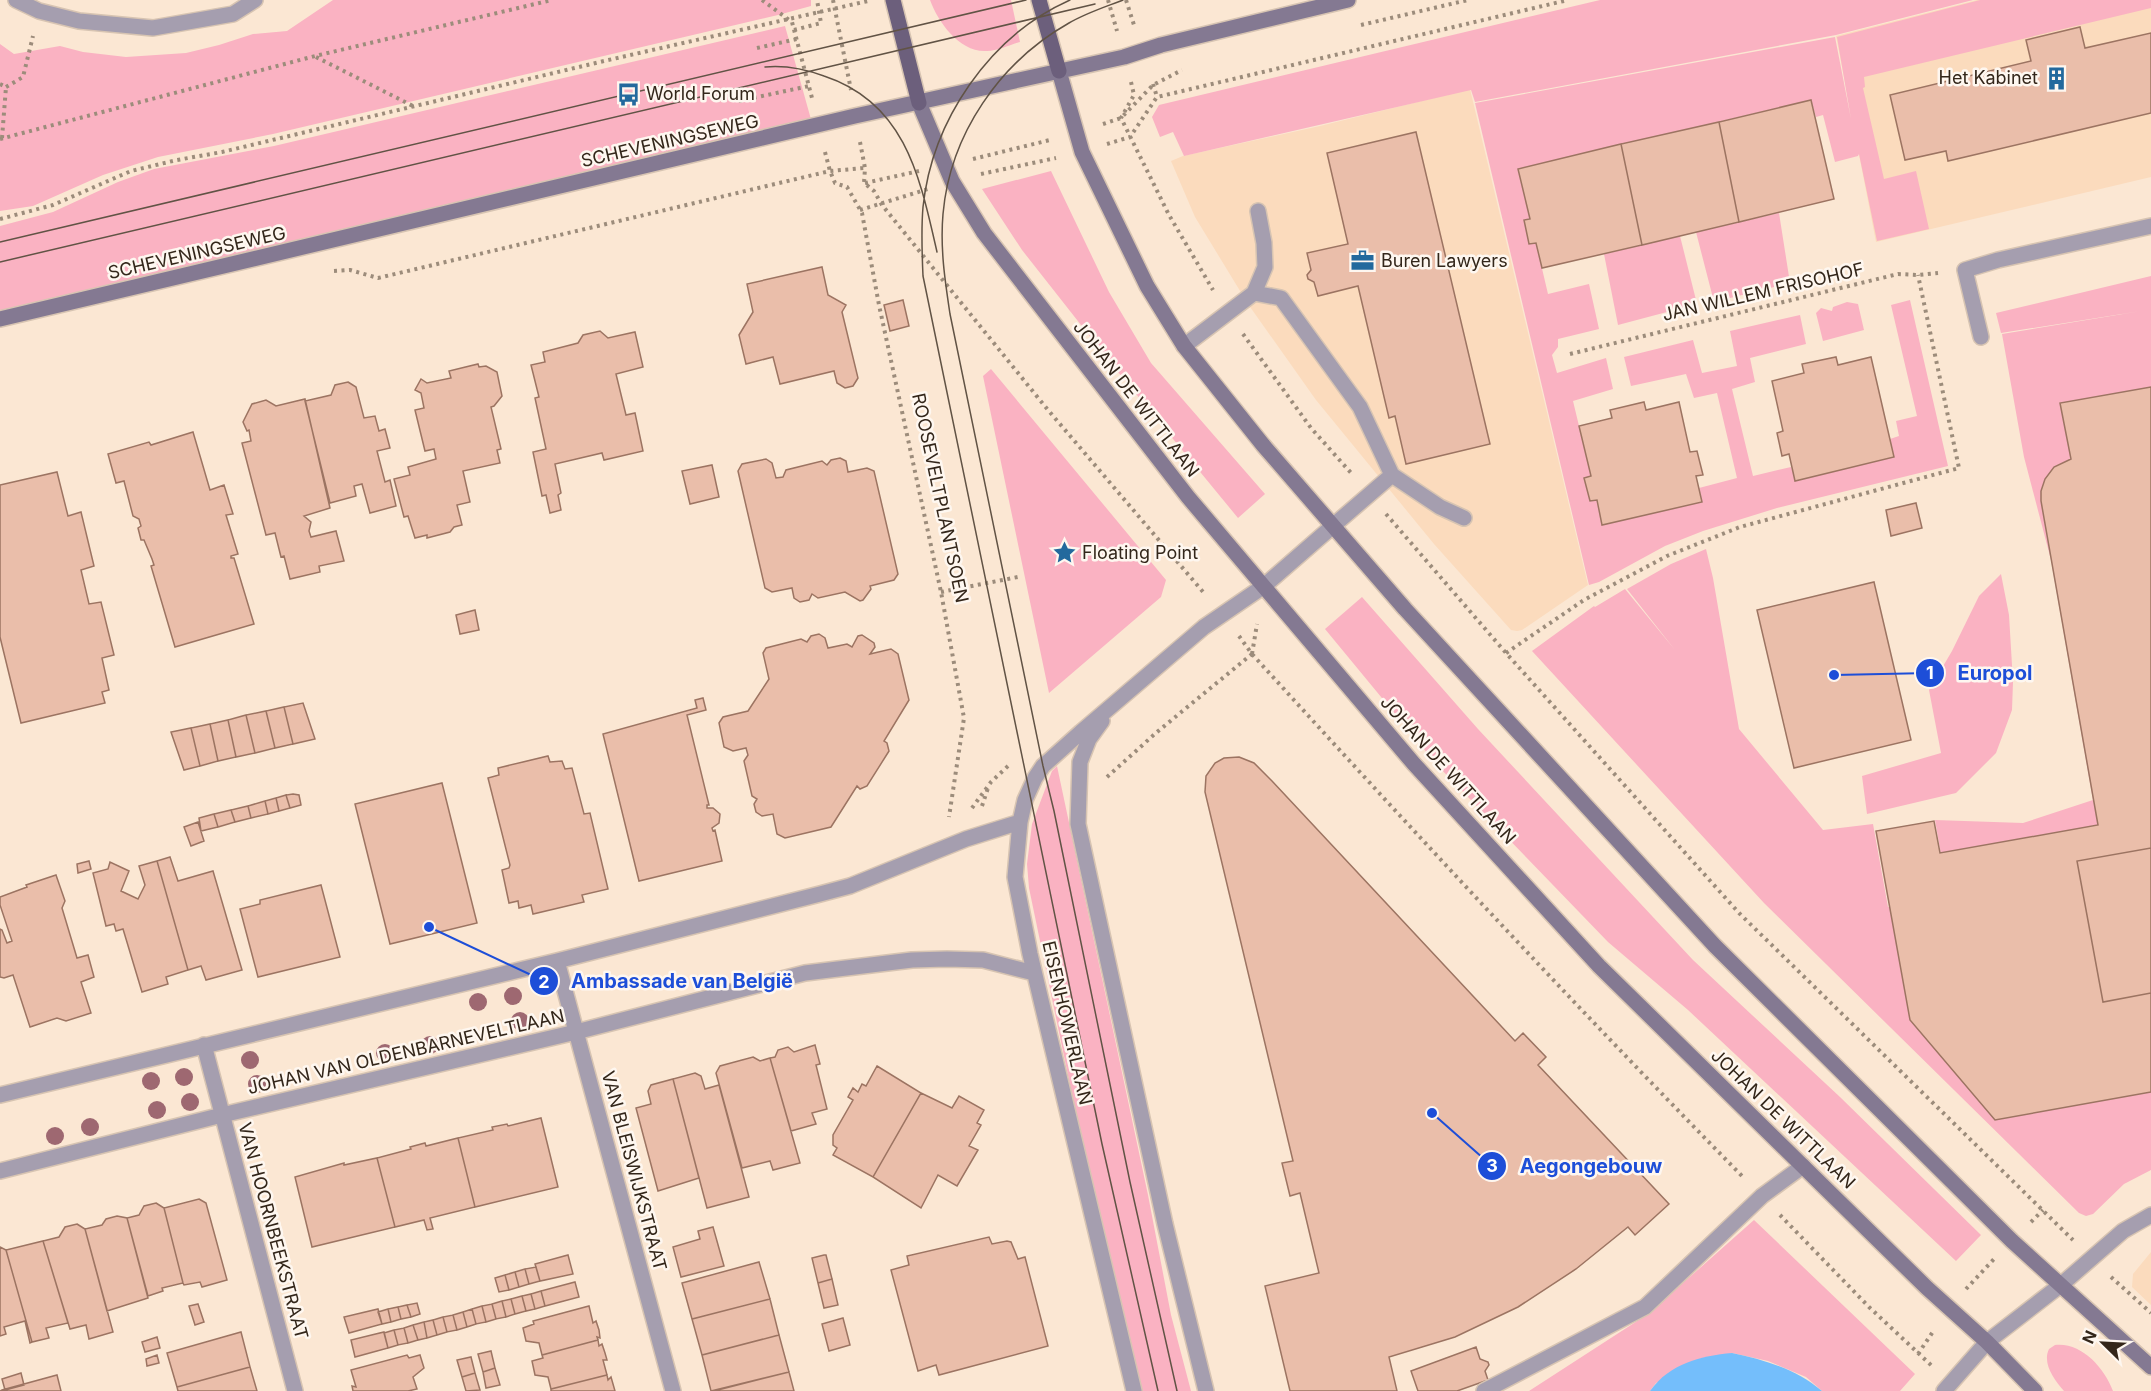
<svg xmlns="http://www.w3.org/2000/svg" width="2151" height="1391" font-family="Inter,sans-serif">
<rect width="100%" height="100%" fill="#fbe7d3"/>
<path fill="#fbdbbd" d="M1977,0H2151V177L1876,242L1836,36Z
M1470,89L1588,585L1522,630L1517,631L1511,630L1434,544L1316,400L1248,304L1195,217L1171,161L1183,156L1320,126Z
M2151,1252V1305L2132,1287L2133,1274Z"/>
<path fill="#fab2c2" d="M333,0H811V6L778,15L273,134L158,157L103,175L33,206L0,211V44L14,54L60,46L83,52L126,57L186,53L219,45L253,34L287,31Z
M930,0H1011L1020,42C1009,45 998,51 987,51C960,53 938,22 930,0Z
M1600,0H1973L1836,35L1475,102L1471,90L1184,156L1173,132L1160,137L1152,117L1159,105Z
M1980,0H2151V8L1864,77L1865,87L1863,88L1884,179L1916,171L1929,229L1877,241L1859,154L1858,156L1835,162L1823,115L1816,117L1811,100L1519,169L1530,219L1524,221L1529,243H1536L1548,294L1589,284L1599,329L1558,339V347L1552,355L1557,373L1606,358L1613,389L1573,401L1591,476L1584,478L1590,501L1597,500L1602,525L1702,502L1699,488L1737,478L1717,393L1694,398L1686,374L1631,386L1624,357L1693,340L1702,373L1737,366L1730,331L1800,315L1806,344L1750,358L1755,382L1732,389L1753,476L1791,467L1796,481L1894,457L1890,439L1899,436L1896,421L1917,416L1891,305L1910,300L1948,466L1777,508L1703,531L1665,546L1599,582L1589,585L1475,103L1835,37L1851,119L1837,37Z
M785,26L812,123L0,314V226L53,212L118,182L154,169L274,146Z
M1051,171L1109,292L1151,363L1265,494L1238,518L1118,372L1022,250L982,189Z
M1779,213L1790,283L1714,302L1696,232Z
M1680,236L1697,304L1618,325L1604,254Z
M2151,276V1170L2124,1184L2093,1214L2086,1216L2079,1213L1764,903L1532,651L1594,606L1595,607L1625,589L1675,650L1627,589L1671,564L1706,549L1713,578L1739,729L1823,830L1873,824L1888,907L1948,895L1935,820L2023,823L2093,800L2051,560L2024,457L2002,334L2141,311L2001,333L1996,313Z
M1847,302L1858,304L1864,330L1823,341L1816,313L1821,308L1832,311L1833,307Z
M991,369L1166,580L1161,597L1049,693L983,376Z
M2001,574L2009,615L2013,682L2012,710L1996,753L1956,793L1867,814L1862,776L1941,753L1929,690L1952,651L1979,596Z
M1362,597L1478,729L1693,960L1840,1097L1981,1235L1956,1261L1688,1010L1608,942L1438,766L1325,629Z
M1057,766L1148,1195L1171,1315L1191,1391H1139L1111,1282L1029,888L1027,864L1032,824L1052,771Z
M1754,1220L1915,1374L1900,1391H1822L1806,1377L1768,1361L1732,1353L1656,1383L1650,1391H1529L1648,1314Z
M2055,1345C2081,1342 2104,1367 2113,1391H2064C2054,1380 2042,1363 2049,1349Z"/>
<path fill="#74befb" d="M1732,1353C1765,1360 1796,1369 1822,1391H1650C1670,1363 1701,1356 1732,1353Z"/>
<path fill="#eabeaa" stroke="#9c7462" stroke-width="1.5" d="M2080,27L2085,48L2151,33V113L1948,161L1946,151L1905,160L1890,95L2031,61L2026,40Z
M1811,100L1834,199L1739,222L1719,122Z
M1719,122L1739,222L1642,245L1621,144Z
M1416,132L1490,444L1406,464L1395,416L1389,418L1358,286L1318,296L1314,282L1308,279L1307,275L1311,270L1307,253L1348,244L1327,153Z
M1621,144L1642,245L1542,268L1536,243L1529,244L1524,220L1530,219L1518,169Z
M822,267L828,295L846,305L842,312L858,378L853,386L845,388L837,383L834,371L780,384L773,357L746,364L739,335L753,312L747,284Z
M903,300L909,326L890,331L884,305Z
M600,331L608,338L635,332L643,367L616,374L626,415L635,413L643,451L604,460L602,453L555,464L561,493L558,495L561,510L550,513L546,495L542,496L533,452L546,449L535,398L539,397L531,365L545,362L543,352L578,343L583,335Z
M1836,357L1838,365L1871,357L1894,457L1795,481L1789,454L1782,456L1777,433L1783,431L1772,381L1804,373L1802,364Z
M478,364L479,367L486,366L497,372L502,396L494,406L491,407L501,449L497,450L500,463L463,471L470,502L457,505L462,525L454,527L450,532L427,538V535L415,538L408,516L404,517L394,479L410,475L408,467L436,459L434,449L425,451L415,410L424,408L421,393L415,390L421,379L427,383L451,378L449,371Z
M348,382L356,387L364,418L375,416L379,431L385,429L390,448L377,451L385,482L390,480L396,506L370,513L362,484L354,486L356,496L330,503L305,401L331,395L335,385Z
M2151,387V1092L1995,1120L1910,1020L1876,831L1934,821L1940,853L2098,825L2041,501V491L2045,479L2054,467L2071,459L2060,403Z
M305,399L330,508L304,516L311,522L309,531L311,537L336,531L344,561L319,566L320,572L290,579L284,556L281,557L275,533L266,535L242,443L251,441L249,430L247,431L243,422L252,404L266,400L276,406Z
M1644,402L1646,410L1679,402L1690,452L1697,451L1703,475L1696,476L1702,502L1602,525L1597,500L1590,501L1584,478L1591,476L1579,426L1612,418L1610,410Z
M193,432L210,490L224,485L233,514L226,515L238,554L231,556V558H234L254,624L175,647L151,566L154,565L152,559L144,540H141L138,528L141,526L139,519L133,516L124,481L116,483L108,454L149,442L151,445Z
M840,458L846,461L848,472L867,468L874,471L898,574L894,580L870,586L871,589L863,600L860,601L845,592L818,598L812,594L809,600L800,602L794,598L792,588L772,592L765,588L738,471L742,464L766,459L772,463L776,478L783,477L786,470L822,461L827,465L831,460Z
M712,465L719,497L690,504L682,471Z
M57,472L68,516L81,512L94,566L81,570L89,604L101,602L114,655L102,658L109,690L102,692L105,703L21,723L0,637V485Z
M1916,503L1922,528L1891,536L1886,510Z
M1874,582L1911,740L1794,768L1757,610Z
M475,610L479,630L460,634L456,615Z
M819,634L825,638L828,648L847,644L852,647L858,636L862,635L874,643L875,647L870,654L891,649L898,654L909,700L884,741L887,743L889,751L867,786L860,789L857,786L831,827L785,838L777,834L773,814L762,816L756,812L754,804L757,799L752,796L744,761L748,755L746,748L733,751L724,747L719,723L723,717L748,711L769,679L763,653L766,648L801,639L807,642L811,636Z
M703,698L706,710L687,715L709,805H707V808H713L720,814L719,823L712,828L713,831L715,830L722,861L639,881L603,734L697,708L695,700Z
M303,703L315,739L293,744L284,707Z
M284,707L293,744L275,748L266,711Z
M266,711L275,748L255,753L246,715Z
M246,715L255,753L236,757L228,720Z
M228,720L236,757L218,761L210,724Z
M210,724L218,761L200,766L191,728Z
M191,728L200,766L184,770L171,732Z
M548,756L550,762L562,761L565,769L572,768L584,814L590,813L608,889L582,895L584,902L533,914L531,905L519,908L518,901L509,903L502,870L509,868L510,865L488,778L499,775L498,768Z
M1239,757L1254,763L1272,781L1515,1041L1523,1033L1546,1057L1538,1065L1669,1204L1635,1235L1628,1227L1576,1269L1518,1307L1455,1337L1389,1357L1397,1391H1290L1265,1286L1319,1273L1300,1193L1290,1196L1282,1163L1293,1161L1205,792L1206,776L1215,763L1224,758Z
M442,783L477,923L390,944L355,804Z
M293,794L299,795L301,805L290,808L286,795Z
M286,795L290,808L279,811L276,798Z
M276,798L279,811L268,814L265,801Z
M265,801L268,814L251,818L248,806Z
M248,806L251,818L235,822L231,810Z
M231,810L235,822L218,827L214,814Z
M214,814L218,827L201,831L199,818Z
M198,822L204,841L191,846L184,827Z
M2151,848V993L2103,1002L2077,861Z
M170,857L178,881L213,871L242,970L206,980L201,966L188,970L157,861Z
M89,861L91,869L78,873L77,864Z
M157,861L188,970L166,977L168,984L142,992L123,929L116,931L114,924L106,926L93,873L108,869L110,862L129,871L121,891L138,899L145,885L139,866Z
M56,875L65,901L62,908L77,958L88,955L94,977L81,982L91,1013L66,1021L57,1018L30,1027L13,975L4,978L0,977V929L2,930L7,943L12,941L0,905V897L27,887L26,885Z
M321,885L340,957L258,977L240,909L260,904V900Z
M815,1045L820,1064L816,1065L827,1109L812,1113L816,1124L791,1131L770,1058L775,1057L778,1050L788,1047L794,1052Z
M753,1057L760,1061L770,1058L800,1163L773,1170L770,1161L742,1168L716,1073L720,1066Z
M877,1066L921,1093L873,1177L833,1155L837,1148L833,1145V1135L853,1100L848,1097L853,1088L858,1092L862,1084L866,1086Z
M695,1073L701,1076L705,1089L719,1085L749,1197L707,1208L673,1079Z
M673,1079L699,1178L658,1191L636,1108L651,1104L648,1091L651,1085Z
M921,1093L952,1108L959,1096L984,1110L977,1123L981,1125L969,1146L978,1150L957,1186L938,1175L921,1208L873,1177Z
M541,1118L558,1187L475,1207L458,1138L493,1130L492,1127L507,1124L508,1126Z
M458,1138L475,1207L430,1218L433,1229L427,1230L424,1220L395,1227L377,1158L411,1149L410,1147L425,1143L426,1146Z
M377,1158L395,1227L312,1247L295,1177L344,1163V1165Z
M199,1199L206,1203L227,1280L202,1287L200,1282L184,1285L183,1283L164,1208Z
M156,1203L164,1208L183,1283L162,1288L163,1291L148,1296L127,1218L139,1215L144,1206Z
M117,1216L127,1218L148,1298L107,1311L85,1229L102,1225L106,1219Z
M77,1224L85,1229L113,1332L89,1339L86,1325L70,1329L43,1241L59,1237L65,1227Z
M713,1227L724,1266L681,1277L673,1247L700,1239L698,1231Z
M989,1237L992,1244L1007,1241L1011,1242L1018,1259L1025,1257L1048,1346L939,1375L936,1365L918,1371L891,1270L909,1265L907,1256Z
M43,1241L68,1323L46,1328L49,1338L32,1342L6,1250Z
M0,1247L6,1250L32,1342L30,1343L25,1321L4,1327L6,1334L0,1336Z
M568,1255L573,1274L540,1281L535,1264Z
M824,1255H826L832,1279L818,1283L812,1258Z
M759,1262L770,1299L692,1319L682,1283Z
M536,1267L540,1281L529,1284L525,1269Z
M525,1269L529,1284L519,1287L515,1272Z
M515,1272L519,1287L509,1290L505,1275Z
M505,1275L509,1290L499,1292L495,1278Z
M832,1279L838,1305L824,1308L818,1283Z
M575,1282L579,1297L545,1306L541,1291Z
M541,1291L545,1306L535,1309L531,1294Z
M531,1294L535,1309L526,1311L522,1296Z
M522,1296L526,1311L515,1314L511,1299Z
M511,1299L515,1314L506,1317L502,1301Z
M770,1299L779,1335L702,1355L692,1319Z
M502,1301L506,1317L496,1319L492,1304Z
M417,1303L420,1314L411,1317L407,1305Z
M198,1304L204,1322L195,1325L189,1306Z
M492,1304L496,1319L486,1322L482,1306Z
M407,1305L411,1317L401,1319L398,1307Z
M482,1306L486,1322L476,1324L472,1309Z
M589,1306L593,1323L596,1321L599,1330L600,1338L597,1337L598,1340L542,1355L539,1343L526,1341L523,1328L534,1324L533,1321Z
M398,1307L401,1319L391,1322L388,1309Z
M378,1309L382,1324L349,1333L344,1317Z
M388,1309L391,1322L382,1324L378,1312Z
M472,1309L476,1324L467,1327L463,1312Z
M463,1312L467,1327L457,1330L453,1315Z
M453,1315L457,1330L447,1332L443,1317Z
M443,1317L447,1332L437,1335L433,1320Z
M843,1318L850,1345L829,1351L822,1324Z
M433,1320L437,1335L427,1338L424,1322Z
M424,1322L427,1338L418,1340L413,1325Z
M413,1325L418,1340L408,1343L404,1328Z
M404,1328L408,1343L398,1345L394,1330Z
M394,1330L398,1345L388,1348L384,1333Z
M241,1332L250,1367L177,1387L167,1353Z
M384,1332L388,1348L355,1357L351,1340Z
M779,1335L789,1372L711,1391L702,1355Z
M157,1337L160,1348L145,1352L142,1342Z
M598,1340L599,1346L602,1344L605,1353L607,1360H603L607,1375L551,1389L548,1377L535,1375L532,1361L543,1358L542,1355Z
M1476,1347L1480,1359L1488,1362L1489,1365L1485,1371L1488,1380L1457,1391H1418L1411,1371Z
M491,1351L495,1368L483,1372L478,1354Z
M157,1355L159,1363L147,1366L146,1359Z
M407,1355L409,1358L420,1355L424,1368L413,1377L417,1389L408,1391H353L352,1386L356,1387L351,1370Z
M471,1357L475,1373L462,1377L457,1360Z
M250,1367L257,1391H178L177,1387Z
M495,1368L500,1385L486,1388L483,1372Z
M789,1372L794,1391H714Z
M21,1373L24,1385L5,1390L2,1379Z
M475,1373L480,1390L466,1391L462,1377Z
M57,1375L61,1391H0L2,1390Z
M607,1375L608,1380L611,1377L615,1391H551V1389Z"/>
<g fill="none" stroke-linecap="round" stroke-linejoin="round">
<defs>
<path id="lane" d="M1254,293L1265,267L1264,243L1258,211
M1981,337L1965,270L1998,260L2151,226
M1184,346L1254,293L1281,298L1360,407L1392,475L1334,525
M1392,475L1440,507L1464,518
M1484,1391L1645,1307L1762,1196L1803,1166
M1944,1391L1987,1342"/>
<path id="street" d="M16,0L39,11L79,21L153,28L233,14L255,0
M1102,721L1089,739L1080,762L1078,824L1165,1224L1206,1391
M557,961L673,1391
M204,1045L295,1391
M0,1095L557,961L820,894L850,886L966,839L1020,822
M0,1171L222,1115L576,1032L805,973L912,960L947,959L983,960L1034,973
M1987,1342L2062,1284L2123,1231L2151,1215
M1134,1391L1030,954L1015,877L1020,822L1025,800L1035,778L1043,766L1081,732L1204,627L1264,586L1334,525"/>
<path id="secondary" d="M1059,71L1082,152L1147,286L1184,346L1263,445L1405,609L1715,946L2012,1241L2151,1367
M919,103L952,181L984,233L1188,497L1414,764L1599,966L1927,1288L1987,1342L2035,1391
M0,319L855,116L1124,57L1161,45L1348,0"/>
<path id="primary" d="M893,0L919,103
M1039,0L1059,71"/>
</defs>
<use href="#lane" stroke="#d7c4b2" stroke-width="18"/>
<use href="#street" stroke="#d7c4b2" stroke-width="18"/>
<use href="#secondary" stroke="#d7c4b2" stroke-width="18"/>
<use href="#primary" stroke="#d7c4b2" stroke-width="18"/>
<path stroke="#9c8c7b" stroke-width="4" stroke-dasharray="3 4.5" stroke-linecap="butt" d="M762,0L792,22L812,98
M833,0L851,90
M1108,0L1117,31
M1126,0L1134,25
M1361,25L1468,0
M794,30L821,23L817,0
M757,48L797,39
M316,57L413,106
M1131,82L1134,95L1121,118L1169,215L1213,290
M0,84L6,87
M1153,84L1157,97
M6,87L23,77L33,36
M739,101L809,86
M1103,124L1121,118L1153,85L1182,70
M2,138L6,87
M0,139L315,56L552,0
M860,142L865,168L864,183L874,191L882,205L1048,410L1204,593
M1107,144L1130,137L1157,97L1568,0
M825,152L830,171L835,183L847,187L862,213L879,305L941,592L964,718L949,817
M973,159L1050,140
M981,174L1056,158
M865,183L919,171
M860,210L928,189
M0,219L53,205L131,171L177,160L222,152L604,61L868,1
M334,271L350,270L378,278L830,171L864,168
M1243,334L1311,428L1352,474
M1570,354L1898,274L1918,275L1938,273
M1386,514L1506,653L1739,913L2073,1240
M941,592L1018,577
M1239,636L1252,654C1413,831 1575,1006 1743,1177
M1506,653L1584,600L1667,556L1740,527L1959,468L1918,275
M1252,654L1257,624
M1107,777L1157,732L1252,654
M982,806L988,788
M972,808L991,782L1008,766
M1780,1215L1869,1307L1932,1366
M2031,1222L2043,1210
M2111,1277L2151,1313
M1966,1289L1994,1259
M1918,1354L1934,1330"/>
<use href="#lane" stroke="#a59eaf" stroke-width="15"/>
<use href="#street" stroke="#a59eaf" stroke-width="15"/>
<use href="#secondary" stroke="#847992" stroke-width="15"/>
<use href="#primary" stroke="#6c5f7c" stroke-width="15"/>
<path stroke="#615345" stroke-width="1.5" d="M1070,0C989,36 932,121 923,207C921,230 922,254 923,276L1102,1144L1158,1391
M1123,0C1105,7 1086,13 1069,23C1000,62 950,134 943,214C940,248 945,281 950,314L1043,766L1054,811L1130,1182L1177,1391
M765,67C786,65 805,69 824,76C906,103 920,178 937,252
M0,242L1026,0
M0,262L1095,4"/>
</g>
<g fill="#9e6871">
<circle cx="513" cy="996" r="9"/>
<circle cx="478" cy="1002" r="9"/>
<circle cx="520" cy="1021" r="9"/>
<circle cx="430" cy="1045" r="9"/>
<circle cx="385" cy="1053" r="9"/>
<circle cx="250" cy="1060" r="9"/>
<circle cx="184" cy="1077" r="9"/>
<circle cx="151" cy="1081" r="9"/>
<circle cx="257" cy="1084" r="9"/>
<circle cx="190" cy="1102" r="9"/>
<circle cx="157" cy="1110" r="9"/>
<circle cx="90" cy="1127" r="9"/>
<circle cx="55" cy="1136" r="9"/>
</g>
<defs>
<symbol id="building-bare" viewBox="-9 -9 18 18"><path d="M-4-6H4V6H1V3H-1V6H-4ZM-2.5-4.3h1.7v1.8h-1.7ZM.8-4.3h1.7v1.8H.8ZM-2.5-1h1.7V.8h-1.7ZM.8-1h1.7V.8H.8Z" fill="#23699d" stroke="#fef7f0" stroke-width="2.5" paint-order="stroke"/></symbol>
<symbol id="bus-bare" viewBox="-9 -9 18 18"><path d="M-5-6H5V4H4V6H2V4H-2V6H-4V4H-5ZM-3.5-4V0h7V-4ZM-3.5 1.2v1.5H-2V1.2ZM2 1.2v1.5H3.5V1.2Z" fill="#23699d" stroke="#fef7f0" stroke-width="2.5" paint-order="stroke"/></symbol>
<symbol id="office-bare" viewBox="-9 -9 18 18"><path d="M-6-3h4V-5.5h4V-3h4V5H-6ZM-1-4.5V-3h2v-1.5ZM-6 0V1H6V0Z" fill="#23699d" stroke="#fef7f0" stroke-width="2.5" paint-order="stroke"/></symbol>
<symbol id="sight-bare" viewBox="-9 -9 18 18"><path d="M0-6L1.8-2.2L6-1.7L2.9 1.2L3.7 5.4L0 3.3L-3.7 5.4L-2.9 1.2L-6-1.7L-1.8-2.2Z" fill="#23699d" stroke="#fef7f0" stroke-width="2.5" paint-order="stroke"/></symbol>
</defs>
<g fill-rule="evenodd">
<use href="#building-bare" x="2040" y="62" width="33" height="33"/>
<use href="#bus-bare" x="612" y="78" width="33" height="33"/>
<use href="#office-bare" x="1346" y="244" width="33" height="33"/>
<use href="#sight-bare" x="1048" y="536" width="33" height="33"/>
</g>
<g text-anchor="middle" stroke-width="5" stroke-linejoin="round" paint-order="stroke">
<g font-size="18" fill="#33261a" stroke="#fef7f0" text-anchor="start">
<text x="2038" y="84" text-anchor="end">Het Kabinet</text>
<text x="646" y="100">World Forum</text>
<text x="1381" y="267">Buren Lawyers</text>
<text x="1082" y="559">Floating Point</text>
</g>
<g font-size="18" fill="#33261a" stroke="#fef7f0">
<text transform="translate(670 141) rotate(-13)" y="6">SCHEVENINGSEWEG</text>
<text transform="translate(197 253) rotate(-13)" y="6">SCHEVENINGSEWEG</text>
<text transform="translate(1763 292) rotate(-13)" y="6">JAN WILLEM FRISOHOF</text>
<text transform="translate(1136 399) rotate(52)" y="6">JOHAN DE WITTLAAN</text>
<text transform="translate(940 498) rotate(78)" y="6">ROOSEVELTPLANTSOEN</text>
<text transform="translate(1448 770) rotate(48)" y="6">JOHAN DE WITTLAAN</text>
<text transform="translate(1067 1023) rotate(77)" y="6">EISENHOWERLAAN</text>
<text transform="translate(406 1052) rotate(-13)" y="6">JOHAN VAN OLDENBARNEVELTLAAN</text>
<text transform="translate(1783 1119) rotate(44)" y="6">JOHAN DE WITTLAAN</text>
<text transform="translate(634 1171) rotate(75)" y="6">VAN BLEISWIJKSTRAAT</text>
<text transform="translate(273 1231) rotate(75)" y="6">VAN HOORNBEEKSTRAAT</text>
</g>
</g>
<path fill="none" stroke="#1d4ed8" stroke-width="2" d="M1834 675L1930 673M429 927L544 981M1432 1113L1492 1166"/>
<g fill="#1d4ed8" stroke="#fef7f0" stroke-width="2">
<circle cx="1834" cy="675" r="6"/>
<circle cx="429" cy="927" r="6"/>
<circle cx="1432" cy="1113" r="6"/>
<circle cx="1930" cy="673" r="15"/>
<circle cx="544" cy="981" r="15"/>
<circle cx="1492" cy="1166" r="15"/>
</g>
<g font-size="18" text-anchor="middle" font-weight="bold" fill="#fff">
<text x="1930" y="679">1</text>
<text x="544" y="988">2</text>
<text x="1492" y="1172">3</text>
</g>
<g font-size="20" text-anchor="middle" font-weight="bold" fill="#1d4ed8" stroke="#fef7f0" stroke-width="5" stroke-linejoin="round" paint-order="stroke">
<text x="1995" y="680">Europol</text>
<text x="682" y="988">Ambassade van België</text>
<text x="1591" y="1173">Aegongebouw</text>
</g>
<g transform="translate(2103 1343) rotate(294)" stroke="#fef7f0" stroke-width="4.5" paint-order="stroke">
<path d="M0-4.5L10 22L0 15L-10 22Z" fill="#33261a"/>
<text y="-9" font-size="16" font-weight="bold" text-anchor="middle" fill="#33261a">N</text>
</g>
</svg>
